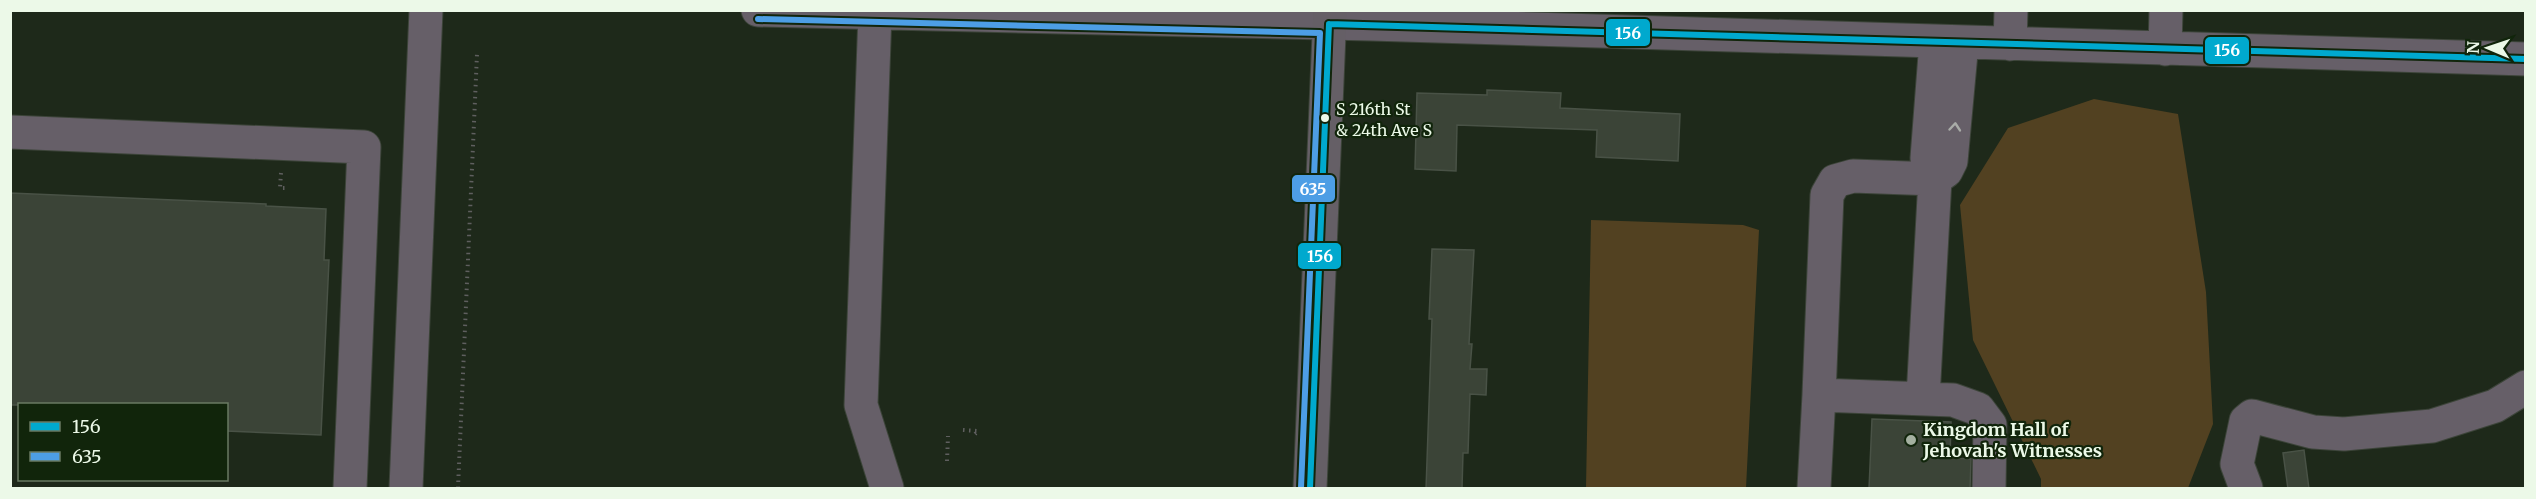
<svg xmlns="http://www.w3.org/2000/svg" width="2536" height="499" font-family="Merriweather,serif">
<rect width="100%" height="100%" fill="#1e291a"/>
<path fill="#524121" d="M2094,99L2178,114L2206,292L2213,424L2188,488H2041V479L1973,340L1960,205L2008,128Z
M1591,220L1743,225L1759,230L1746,488H1586Z"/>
<path fill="#3b4437" stroke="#495246" stroke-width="1.5" d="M1487,90L1561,93L1560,108L1680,114L1678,161L1596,157L1597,130L1457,125L1456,171L1415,169L1417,93L1487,95Z
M10,193L266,204V206L326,209L324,260H329L321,435L226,431V405H10Z
M1432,249L1474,250L1469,344H1472L1470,369H1487L1486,395L1470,394L1468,453H1463L1462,489H1426L1432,319H1429Z
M1872,419L1951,422L1950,458L1971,459L1970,489H1869Z
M2304,450L2309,489H2288L2283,453Z"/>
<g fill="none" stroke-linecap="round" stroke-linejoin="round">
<defs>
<path id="minor" d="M758,10L1371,24L2526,59
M875,13L861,405L887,488
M2010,44L2011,10
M2165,49L2166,10
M10,132L364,147L350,488
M1819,395L1827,195L1835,181L1853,176L1935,179L1946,171L1951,161L1962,42
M1923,398L1935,179L1929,168L1927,158L1936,42
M406,488L426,10
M1814,488L1819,395L1953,400L1978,409L1990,425L1989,488
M2246,488L2237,464L2246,421L2252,416L2313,432L2344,434L2432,426L2495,406L2526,387"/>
<path id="major" d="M1310,488L1330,10"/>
</defs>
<use href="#minor" stroke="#3c4439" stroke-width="35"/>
<use href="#major" stroke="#3c4439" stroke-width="35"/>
<path stroke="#5f5f5f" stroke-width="4" stroke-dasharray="1.5 4.5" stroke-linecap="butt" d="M281,173L280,188H286
M963,430L978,431L975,434
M947,461L948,436
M458,488L477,54"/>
<use href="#minor" stroke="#665f68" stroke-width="33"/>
<use href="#major" stroke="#655f66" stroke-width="33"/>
<defs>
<path id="bus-1" d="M1329,24L2526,59
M1310,488L1329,24"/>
<path id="bus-2" d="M758,19L1320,33L1301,488"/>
</defs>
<use href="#bus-1" stroke="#11250b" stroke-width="10"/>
<use href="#bus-2" stroke="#11250b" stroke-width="10"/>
<use href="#bus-1" stroke="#00a9ce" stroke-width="6"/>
<use href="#bus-2" stroke="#4d9ee5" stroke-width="6"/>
</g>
<defs><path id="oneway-chevron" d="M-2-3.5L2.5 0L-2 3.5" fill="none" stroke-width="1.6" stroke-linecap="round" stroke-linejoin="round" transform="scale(1.5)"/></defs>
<use stroke="#a9aca8" href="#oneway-chevron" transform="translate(1955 127) rotate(-85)"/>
<circle fill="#ecf9e8" stroke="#11250b" stroke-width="2" cx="1325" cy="118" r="5"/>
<circle fill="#a4b0a0" stroke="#11250b" stroke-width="2" cx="1911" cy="440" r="6"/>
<g text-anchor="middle" stroke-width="4.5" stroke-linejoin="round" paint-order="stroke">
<g font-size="16" fill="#ecf9e8" stroke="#11250b" text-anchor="start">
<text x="1336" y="115">S 216th St<tspan x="1336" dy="21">&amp; 24th Ave S</tspan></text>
</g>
<g font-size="18" font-weight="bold" fill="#ecf9e8" stroke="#11250b" text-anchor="start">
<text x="1923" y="436">Kingdom Hall of<tspan x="1923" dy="21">Jehovah's Witnesses</tspan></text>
</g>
</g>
<g stroke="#11250b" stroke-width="2">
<rect x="1605" y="18" width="46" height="29" rx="6" fill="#00a9ce"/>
<rect x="2204" y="36" width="46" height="29" rx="6" fill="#00a9ce"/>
<rect x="1291" y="174" width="45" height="29" rx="6" fill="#4d9ee5"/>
<rect x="1297" y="242" width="45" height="28" rx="6" fill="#00a9ce"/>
</g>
<g font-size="16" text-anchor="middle" font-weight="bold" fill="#fff">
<text x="1628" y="39">156</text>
<text x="2227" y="56">156</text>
<text x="1313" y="195">635</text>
<text x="1320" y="262">156</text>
</g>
<rect width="2536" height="499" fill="none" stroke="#ecf9e8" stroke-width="24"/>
<rect x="18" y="403" width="210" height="78" fill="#11250b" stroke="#697a63" stroke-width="1.5"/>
<rect x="30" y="422" width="30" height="9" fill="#00a9ce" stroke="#697a63" stroke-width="1.5"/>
<text x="72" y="433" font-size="18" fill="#ecf9e8">156</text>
<rect x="30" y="452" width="30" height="9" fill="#4d9ee5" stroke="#697a63" stroke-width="1.5"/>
<text x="72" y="463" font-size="18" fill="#ecf9e8">635</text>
<g transform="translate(2488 48) rotate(272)" stroke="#11250b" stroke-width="4.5" paint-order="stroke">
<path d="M0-4.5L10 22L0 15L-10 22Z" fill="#ecf9e8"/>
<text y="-9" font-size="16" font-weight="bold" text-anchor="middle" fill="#ecf9e8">N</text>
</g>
</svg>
